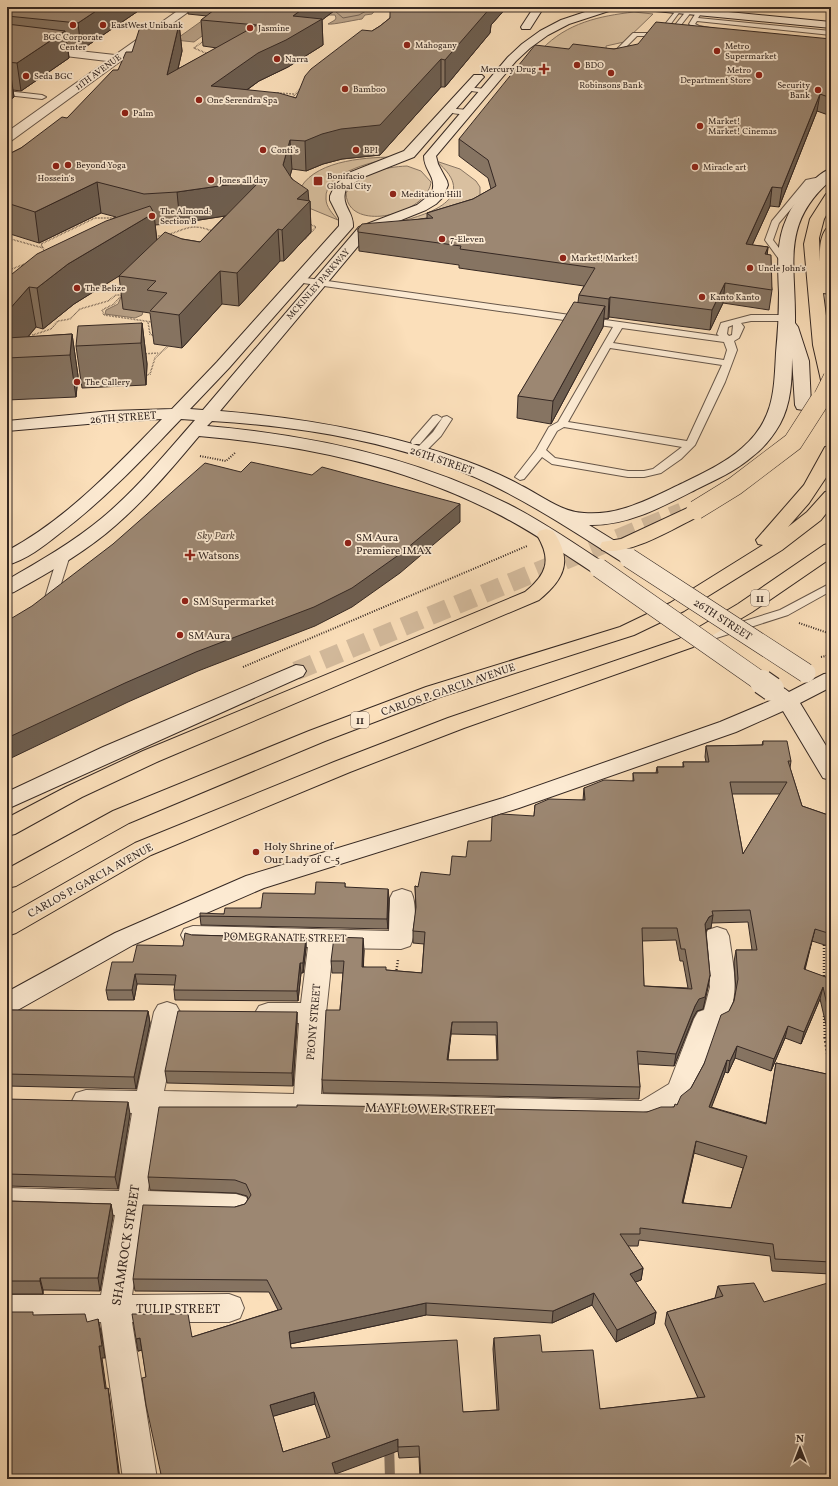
<svg xmlns="http://www.w3.org/2000/svg" width="838" height="1486" font-family="Vollkorn,serif">
<rect width="100%" height="100%" fill="#fbdfba"/>
<filter id="stains"><feTurbulence type="fractalNoise" baseFrequency=".005" numOctaves="4"/><feColorMatrix values="0 0 0 0 .2 0 0 0 0 .09 0 0 0 0 .02 0 0 0 .5 -.17"/></filter>
<radialGradient id="worn" r=".72"><stop offset=".6" stop-color="#630" stop-opacity="0"/><stop offset="1" stop-color="#630" stop-opacity=".3"/></radialGradient>
<path fill="#d9c0a0" stroke="#877462" d="M634,12L653,14L624,42L606,46L607,54L542,49C567,23 599,16 634,12Z
M399,157C380,160 323,171 326,199C326,207 333,214 338,220L309,208L301,187C318,159 370,157 399,157Z
M436,161L460,169L476,181L480,187V195L476,202L458,214L394,223C427,215 482,199 436,161Z
M407,166L421,171L431,182C427,215 347,234 346,193C359,173 384,167 407,166Z"/>
<path fill="#b8a187" stroke="#84715f" d="M333,7H378L372,14L365,15L362,19C354,20 333,25 328,24L335,20L336,18L335,15H329Z
M203,20L221,22L194,42L175,40Z
M121,297H125L143,312L142,315L135,318L105,314L106,310L118,304Z"/>
<g fill="none" stroke-linecap="round" stroke-linejoin="round">
<path stroke="#766455" stroke-width="1" d="M335,11L343,18L359,15L373,7"/>
<path stroke="#84715f" stroke-width="10" d="M389,1444L390,1479"/>
<path stroke="#d3ba9c" stroke-width="19" stroke-dasharray="19 10" stroke-linecap="butt" d="M296,671L682,512"/>
<defs>
<path id="lane" d="M678,8L681,10L664,33L667,35L666,36H637L617,56L609,58L606,56L613,53L633,33H658Z
M687,10L692,11L681,25L683,36L678,37L675,25Z
M699,10L702,12L698,18L831,31V35L697,21L695,24L699,26L715,29C708,34 695,30 689,24L697,11Z
M467,87L485,89L489,91L485,93L465,90V88Z
M7,91L42,95L46,97L42,99L7,95Z
M446,108L468,110L472,112C466,116 451,114 445,110Z
M825,176L829,178L828,180L812,184L779,223L773,240L788,260L784,263L781,262L765,240L772,221L806,180Z
M299,277L719,336L717,334L721,323L751,315H787L792,318L787,321H751L741,323L744,327L739,338L734,341L737,350L725,382L695,445L681,459L661,473L644,477H628L552,464L542,457L524,479L520,480L515,477L536,450L549,427L558,422L613,327L296,282L295,280ZM733,325L732,335L729,336L727,334L728,327ZM622,328L724,342L727,350L724,360L613,343ZM610,348L722,365L687,441L568,422ZM564,427L682,447L653,469L644,471H628L555,458L546,450L557,431Z
M437,415L442,418L420,444H412L411,442L412,440L433,416Z
M447,416L452,419L441,436L424,453H416L415,451L416,449L433,432L443,417Z
M64,552L70,555L55,603L49,607H41L39,605L44,601L58,555Z
M831,583V591L788,615L701,643L697,644L691,640L693,637L780,610Z"/>
<path id="street" d="M183,7H195L11,141L7,142V132L107,61L7,49V43L115,55Z
M402,889L411,892C417,902 416,936 410,946L401,949L333,948L326,1013L321,1094L641,1101L669,1084L694,1019L698,1012L704,1010L710,987L705,936L708,930L717,927L726,930L729,936C733,966 741,995 725,1023L718,1026C713,1040 697,1091 688,1099C677,1109 659,1119 645,1123L160,1114L148,1191L236,1194L246,1197L251,1206L246,1215L236,1218L144,1216L132,1295L229,1294L240,1298L244,1308L240,1318L229,1322H132L157,1479H123L101,1322L7,1323V1295H101L115,1215L7,1212V1188L119,1191L132,1113L86,1112L76,1109L72,1101L76,1093L86,1090L137,1091L154,1012L158,1005L167,1002L176,1005L180,1012L164,1091L294,1094L299,1023H268L259,1020L255,1013L259,1006L268,1003H301L308,947L193,944L184,941L181,935L184,929L193,926L389,931L390,898L393,892Z"/>
<path id="secondary" d="M534,7H544L530,29H522L521,27Z
M600,7H616L615,9L569,24L548,35L530,48L516,61L436,156L438,164L447,181L448,185L443,197L436,204L426,210L369,233L220,411C304,418 386,432 466,461C485,468 504,476 522,486C542,496 561,512 584,513C620,516 651,498 683,483C703,473 725,463 742,448C774,420 774,392 776,353C778,333 779,313 779,293C778,269 776,242 786,220C790,209 797,200 804,190C811,183 821,171 831,169V180C780,224 796,264 795,323L798,327L809,361L811,405L809,409L803,410L797,409L795,405L792,358C792,380 791,404 780,424C773,436 764,448 753,456C736,471 715,480 695,490C662,507 627,526 589,525L636,554L639,558L636,562L629,564L622,562C579,535 537,507 492,485C405,443 307,427 212,421L207,426C311,435 414,457 508,504C542,521 573,543 606,564L609,568L606,572L599,574L592,572C560,551 528,529 494,512C401,465 302,445 199,436C173,467 147,498 116,525C86,552 49,572 14,592L7,594V580C40,561 73,542 102,518C137,489 165,454 195,420L181,419C142,460 104,500 59,534C44,546 26,560 7,565V551C68,518 114,468 162,419L111,422L7,431V421L111,411L172,409L217,362L339,226V218L330,200V196L335,185L351,172L404,151L474,75H482L484,77L482,79L414,157L361,178L346,189C340,206 354,211 353,227L229,368L190,409L203,410L359,227L417,205L432,193C437,175 424,172 424,156L508,57L522,44L540,31L561,20Z
M640,7H678L831,22V28L645,10Z
M296,665L303,666L306,671L303,676L7,809V792L103,747Z
M831,673V687L800,703L831,754V780L823,778L783,711L736,732L519,808L264,888L133,945L16,1011L7,1014V992L115,933L246,876L503,798L720,722L772,700L765,692L769,687C777,685 782,686 789,692L824,674Z"/>
<path id="primary" d="M831,193V206L824,219L819,238L820,262C820,251 819,239 826,229L831,228V294L823,293L831,354V394L825,393L823,389L813,345L804,244L810,219L826,194Z
M831,446V470L809,503L788,527L807,512L825,492L831,491V507L821,520L782,550L684,611L634,635L440,697L325,741L129,823L16,886L7,888V869L113,811L309,731L426,687L620,627L670,603L763,545L758,544L756,540L804,485L825,447Z
M696,504L703,506L705,510L703,514C678,526 629,557 602,550L600,546L602,542L621,539Z
M546,529L553,531C573,560 565,579 539,600L159,761L82,797L15,834L7,836V818L66,787L143,751L525,592C547,574 552,560 537,535L539,531Z
M831,543V558L752,612L693,647L464,728L350,772L151,855L16,933L7,936V916L135,843L334,762L448,718L679,639L738,604L824,545Z"/>
</defs>
<use href="#lane" stroke="#665649" stroke-width="2"/>
<use href="#street" stroke="#665649" stroke-width="2"/>
<use href="#secondary" stroke="#352823" stroke-width="2"/>
<use href="#primary" stroke="#352823" stroke-width="2"/>
<path stroke="#352823" stroke-width="1.5" stroke-dasharray="0.5 1" stroke-linecap="butt" d="M194,48L208,54
M194,48L205,40
M277,93L294,94
M291,99L302,87
M155,236C181,236 186,219 214,232
M7,238L43,248
M305,239L316,227L308,223
M45,252L41,244L95,218H115
M7,271L27,263
M122,295L114,304L102,310L104,315L152,322
M148,322L150,334L155,337
M34,338L33,335L51,329L58,321L70,319L80,309L108,301L116,295H124
M142,354L158,353
M147,375L150,374L155,358L168,346"/>
<path stroke="#352823" stroke-width="2" stroke-dasharray="1 1.5" stroke-linecap="butt" d="M200,456L226,461L236,452
M799,623L831,634
M821,657L826,656L831,651
M243,667L527,546"/>
<path stroke="#352823" stroke-width="2.5" stroke-dasharray="1 2" stroke-linecap="butt" d="M824,942V979
M396,973L398,960
M824,1016L825,1038"/>
<path stroke="#352823" stroke-width="3.5" stroke-dasharray="1.5 2.5" stroke-linecap="butt" d="M825,1037L831,1075"/>
<use href="#lane" fill="#fcead2" fill-rule="evenodd"/>
<use href="#street" fill="#fcead2" fill-rule="evenodd"/>
<use href="#secondary" fill="#fcead2" fill-rule="evenodd"/>
<use href="#primary" fill="#fbdfba" fill-rule="evenodd"/>
<defs>
<path id="secondary-bridge-far1" d="M629,558L806,673
M599,568L763,683"/>
<path id="secondary-bridge" d="M762,682L772,689"/>
<path id="primary-bridge-far1" d="M819,401L831,377"/>
<path id="primary-bridge" d="M696,510L735,486L793,442L820,400"/>
</defs>
<use href="#secondary-bridge-far1" stroke="#352823" stroke-width="20" stroke-linecap="butt"/>
<use href="#secondary-bridge" stroke="#352823" stroke-width="26" stroke-linecap="butt"/>
<use href="#primary-bridge-far1" stroke="#352823" stroke-width="16" stroke-linecap="butt"/>
<use href="#primary-bridge" stroke="#352823" stroke-width="20" stroke-linecap="butt"/>
<use href="#secondary-bridge-far1" stroke="#fcead2" stroke-width="19"/>
<use href="#secondary-bridge" stroke="#fcead2" stroke-width="24"/>
<use href="#primary-bridge-far1" stroke="#fbdfba" stroke-width="15"/>
<use href="#primary-bridge" stroke="#fbdfba" stroke-width="19"/>
</g>
<path fill="#867462" stroke="#352823" fill-rule="evenodd" d="M144,7L81,50L68,48L69,58L21,91L13,90L14,97L7,102V10Z
M152,7H181L173,12L152,10Z
M188,7H339L322,20L323,45L288,67L259,81L247,90L296,98L372,31L380,26L390,18L392,7H507L491,25L490,33L445,87H441L380,155L342,159L323,164L306,171L292,169L290,176L309,201H310L311,232L284,261H280L239,306L222,304L182,348L154,344L150,313L123,309L119,276L120,275L74,304L43,329L36,327L28,337L72,334L78,376L76,397L7,400V278L116,217L101,213L39,243L7,233V155L21,148L67,118L118,70L132,52L154,27L179,24L182,51L178,69L217,48L203,46L201,20L207,16L188,14ZM225,216L200,242L182,239L157,240L155,225L180,223Z
M831,39V116L817,111L779,207L770,206L752,245L768,247L767,255L772,290L769,310L723,303L710,330L609,317L608,319L604,318L603,327L551,424L517,418L518,396L578,302L579,295L584,286L459,268V265L359,251L358,229L427,218V213L473,199L491,189L488,178L459,156V139L569,49H614Z
M142,323L147,364L146,385L82,388L76,346Z
M831,704V727L828,722Z
M763,741L791,761L790,768L802,806L831,816V947L812,941L805,970L831,979V1046L820,999L801,1044L785,1038L771,1071L735,1058L728,1073L725,1072L711,1107L766,1123L776,1063L831,1075V1274L772,1271L770,1256L639,1240L638,1246H628L643,1268L641,1280L635,1282L656,1312L654,1324L616,1342L592,1305L552,1323L426,1315L290,1344L291,1348L463,1412L497,1410L493,1349L494,1338L542,1352L600,1409L698,1398L665,1324L667,1312L715,1298L718,1286L831,1479H420L419,1457L399,1458L398,1451L162,1479L142,1350L138,1351L192,1337L278,1310L269,1292L135,1291L133,1279L235,1207L245,1204L248,1199L247,1196L236,1193L150,1190L148,1177L647,1112L674,1107L677,1105L691,1088L704,1064L734,1001L736,990L734,962L736,950H752L748,922L711,923V928L707,929L706,931L710,975L708,987L703,1009L697,1011L693,1018L674,1066L638,1064L640,1087L639,1099L323,1093L322,1080L340,1010L343,973H332L331,961L364,950L363,967L386,970L422,973L424,944L413,943V931L416,911L415,886L418,887L450,875L466,857L491,841L534,816L535,805L583,800L584,788L633,781V773H656L657,767H683V762H706L705,757L706,746L762,745ZM732,794H780L743,854ZM676,940L680,961H683L688,988L644,986L642,941ZM451,1034L496,1035L497,1060H448ZM694,1153L743,1168L731,1208L683,1203ZM315,1404L327,1438L283,1452L273,1416Z
M345,883V887L389,898L388,929L201,925L200,916L224,914L261,908L315,894Z
M192,935L306,938V948L303,973H301L298,1001L175,1000L174,990L175,985L137,984L134,1000H108L106,990L133,962L183,946Z
M7,1010L148,1011L150,1023L136,1089L7,1086Z
M297,1012V1024L293,1086L167,1083L165,1071Z
M7,1099L130,1114L118,1189L7,1186Z
M7,1201L111,1204L113,1216L100,1291L43,1290V1294H7Z"/>
<path fill="#6d5e50" stroke="#352823" d="M102,7H144L81,50L78,23Z
M173,7H181L173,12Z
M305,7H339L322,20L323,45L288,67L259,81L213,114L211,86L293,16Z
M485,7H507L491,25L490,33L445,87V60Z
M179,24L182,51L170,103L167,75Z
M65,31L69,58L21,91L17,63Z
M441,59V87L380,155L342,159L323,164L306,171L305,141Z
M10,69L14,97L7,102V71Z
M820,94L817,111L779,207L782,188Z
M290,140L292,169L284,196L283,165Z
M261,180L263,210L180,223L177,192Z
M97,182L101,213L39,243L35,212Z
M772,187L770,206L744,263L746,244Z
M308,190L309,202L310,201L311,232L284,261L282,230L297,199Z
M154,213L158,252L74,304L43,329L37,288L68,264Z
M278,229L280,261L239,306L237,273Z
M768,247L766,266L765,254Z
M220,271L222,304L182,348L179,315Z
M725,283L723,303L710,330L712,310Z
M29,287L36,327L10,358H7V312Z
M610,297L609,317L608,319L609,299Z
M605,306L603,327L551,424L553,401Z
M142,323L147,364L146,385L141,343Z
M72,334L78,376L76,397L70,355Z
M460,504V522L400,573L352,607L315,626L198,671L128,702L7,760V738Z
M388,889L389,898L388,929L387,919Z
M713,915L711,928L707,929L704,936L705,924L709,917Z
M815,929L812,941L801,982L804,969Z
M306,938V948L303,973V963Z
M363,938L364,950L363,979L362,967Z
M300,963L301,973L298,1001L297,991Z
M135,974L137,984L134,1000L132,990Z
M710,975L708,987L703,1009L697,1011L693,1018L674,1066L676,1054L695,1006Z
M823,987L820,999L801,1044L804,1032Z
M148,1011L150,1023L136,1089L134,1077Z
M297,1012V1024L293,1086L292,1073Z
M452,1022L451,1034L446,1072L447,1060Z
M788,1026L785,1038L771,1071L774,1059Z
M737,1046L735,1058L728,1073L730,1061Z
M727,1060L725,1072L707,1119L709,1107Z
M128,1102L130,1114L118,1189L115,1177Z
M696,1141L694,1153L680,1215L682,1203Z
M111,1204L113,1216L100,1291L98,1278Z
M643,1268L641,1280L628,1285L630,1274Z
M40,1278L43,1290V1294L40,1281Z
M594,1293L592,1305L552,1323L553,1311Z
M426,1303V1315L290,1344L289,1332Z
M656,1312L654,1324L616,1342L617,1330Z
M98,1319L101,1331L105,1358H102L108,1401L105,1389L99,1346Z
M140,1338L142,1350L138,1351L136,1339Z
M108,1388L110,1400L120,1479H119Z
M314,1392L315,1404L271,1417L270,1405Z
M398,1439V1451L333,1475L332,1463Z
M336,1476V1479H329V1478Z"/>
<path fill="#9c8772" stroke="#352823" fill-rule="evenodd" d="M12,7H102L78,23L7,16V10Z
M218,7H305L293,16L322,19L286,40L258,53L211,86L279,93L296,98L305,76L311,69L362,30L372,31L380,26L390,18V9L392,7H491L445,60L441,59L380,125L341,129L322,134L305,141L290,140L283,165L292,179L308,190L297,199L310,201L282,230L278,229L237,273L220,271L179,315L150,311L167,293L147,290L156,281L119,276L165,232L182,239L200,242L261,180L177,192L144,194L97,182L35,212L7,203V155L21,148L62,117L67,118L113,70H118L126,52H132L140,27H154L155,24H179L167,75L257,25L201,20Z
M656,22L831,39V98L820,94L782,188L772,187L746,244L768,247L765,254L771,255L772,290L725,283L712,310L610,297L609,299L579,295L595,268L460,249L461,246L358,232V229L362,224L433,218L427,213L473,199L496,186L488,160L459,139L535,45L569,49L573,44L614,49L638,44Z
M7,24L65,31L17,63L7,62Z
M150,206L154,213L68,264L37,288L29,287L7,312V278L37,254L106,221Z
M574,302L605,306L553,401L518,396Z
M142,323L141,343L76,346L78,326Z
M72,334L70,355L7,358V338Z
M251,462L312,475L322,467L460,504L400,554L352,588L314,607L196,652L125,683L7,738V621L32,606L113,544L205,463L241,472Z
M763,741H787L791,761H788L802,806L831,816V934L815,929L804,969L831,979V1022L823,987L804,1032L788,1026L774,1059L737,1046L730,1061L727,1060L709,1107L766,1124L776,1063L831,1075V1262L775,1259L773,1244L640,1228V1234H620L643,1268L630,1274L656,1312L617,1330L594,1293L553,1311L426,1303L289,1332L291,1348L457,1340L463,1412L499,1410L494,1338L540,1335L542,1352L593,1350L600,1409L705,1397L667,1312L723,1296L718,1286L754,1283L764,1302L831,1282V1479H421L419,1446L398,1447V1439L332,1463L336,1476L329,1478L330,1479H162L146,1405L142,1378L146,1377L140,1338L136,1339L132,1314H188L192,1337L282,1309L267,1280L133,1279L143,1205L235,1207L245,1204L251,1195L246,1184L235,1180L148,1177L159,1107H297V1105L647,1112L661,1107H674L675,1104L677,1105L681,1096L691,1088L704,1064L721,1015L729,1011L734,1001L738,979L736,950H757L750,910L712,911L713,915L709,917L705,924L710,975L705,997L699,999L695,1006L676,1054L637,1051L640,1087L322,1080L326,1010H340L344,961H331L334,937L363,938L362,967H386V970L422,973L425,932L413,931L416,907L415,886L418,887L421,872L450,875L452,856L466,857L468,841H491L492,817L501,814L534,816L535,805L549,799L585,800L584,788L604,780L634,781L633,773H658L657,767H684L683,762H709L706,746L763,745ZM730,782H787L743,854ZM642,928H677L681,949H685L692,989L644,986ZM452,1022H497L498,1060H447ZM696,1141L747,1156L731,1208L682,1203ZM314,1392L330,1437L283,1452L270,1405Z
M316,882L345,883V887L388,889L387,919L200,916V913L224,914L225,908H261L263,893L315,894Z
M185,933L192,935L306,938L303,963H300L297,991L174,990L176,975L135,974L132,990H106L112,962H133L137,945L183,946Z
M7,1010L148,1011L134,1077L7,1074Z
M178,1011L297,1012L292,1073L165,1071Z
M7,1099L128,1102L115,1177L7,1174Z
M7,1201L111,1204L98,1278H40V1281H7Z
M7,1312H33V1315L85,1314L87,1322L98,1319L102,1346H99L105,1389L108,1388L119,1479H7Z"/>
<g fill="#8f2418" stroke="#fcead2" stroke-width="1.5">
<circle cx="73" cy="25" r="4"/>
<circle cx="103" cy="25" r="4"/>
<circle cx="250" cy="28" r="4"/>
<circle cx="407" cy="45" r="4"/>
<circle cx="717" cy="51" r="4"/>
<circle cx="277" cy="59" r="4"/>
<circle cx="577" cy="65" r="4"/>
<path d="M542 63h4v4h4v4h-4v4h-4v-4h-4v-4h4z"/>
<circle cx="611" cy="73" r="4"/>
<circle cx="759" cy="75" r="4"/>
<circle cx="26" cy="76" r="4"/>
<circle cx="345" cy="89" r="4"/>
<circle cx="818" cy="90" r="4"/>
<circle cx="199" cy="100" r="4"/>
<circle cx="125" cy="113" r="4"/>
<circle cx="700" cy="126" r="4"/>
<circle cx="263" cy="150" r="4"/>
<circle cx="356" cy="150" r="4"/>
<circle cx="68" cy="165" r="4"/>
<circle cx="56" cy="166" r="4"/>
<circle cx="695" cy="167" r="4"/>
<circle cx="211" cy="180" r="4"/>
<rect x="313" y="176" width="10" height="10" rx="2"/>
<circle cx="393" cy="194" r="4"/>
<circle cx="152" cy="216" r="4"/>
<circle cx="442" cy="239" r="4"/>
<circle cx="563" cy="258" r="4"/>
<circle cx="750" cy="268" r="4"/>
<circle cx="77" cy="288" r="4"/>
<circle cx="702" cy="297" r="4"/>
<circle cx="77" cy="382" r="4"/>
<circle cx="348" cy="543" r="4"/>
<path d="M188 549h4v4h4v4h-4v4h-4v-4h-4v-4h4z"/>
<circle cx="185" cy="601" r="4"/>
<circle cx="180" cy="635" r="4"/>
<circle cx="256" cy="852" r="4"/>
</g>
<g text-anchor="middle" stroke-width="3.5" stroke-linejoin="round" paint-order="stroke">
<g font-size="9" fill="#352823" stroke="#fcead2" text-anchor="start">
<text x="111" y="28">EastWest Unibank</text>
<text x="258" y="31">Jasmine</text>
<text x="73" y="40" text-anchor="middle">BGC Corporate<tspan x="73" dy="10">Center</tspan></text>
<text x="415" y="48">Mahogany</text>
<text x="725" y="49">Metro<tspan x="725" dy="10">Supermarket</tspan></text>
<text x="285" y="62">Narra</text>
<text x="585" y="68">BDO</text>
<text x="536" y="72" text-anchor="end">Mercury Drug</text>
<text x="751" y="73" text-anchor="end">Metro<tspan x="751" dy="10">Department Store</tspan></text>
<text x="34" y="79">Seda BGC</text>
<text x="611" y="88" text-anchor="middle">Robinsons Bank</text>
<text x="810" y="88" text-anchor="end">Security<tspan x="810" dy="10">Bank</tspan></text>
<text x="353" y="92">Bamboo</text>
<text x="207" y="103">One Serendra Spa</text>
<text x="133" y="116">Palm</text>
<text x="708" y="124">Market!<tspan x="708" dy="10">Market! Cinemas</tspan></text>
<text x="271" y="153">Conti's</text>
<text x="364" y="153">BPI</text>
<text x="76" y="168">Beyond Yoga</text>
<text x="703" y="170">Miracle art</text>
<text x="327" y="179">Bonifacio<tspan x="327" dy="10">Global City</tspan></text>
<text x="56" y="181" text-anchor="middle">Hossein's</text>
<text x="219" y="183">Jones all day</text>
<text x="401" y="197">Meditation Hill</text>
<text x="160" y="214">The Almond:<tspan x="160" dy="10">Section B</tspan></text>
<text x="450" y="242">7-Eleven</text>
<text x="571" y="261">Market! Market!</text>
<text x="758" y="271">Uncle John's</text>
<text x="85" y="291">The Belize</text>
<text x="710" y="300">Kanto Kanto</text>
<text x="85" y="385">The Callery</text>
</g>
<g font-size="9" fill="#352823" stroke="#fcead2">
<text transform="translate(98 72) rotate(-36)" y="3">11TH AVENUE</text>
<text transform="translate(318 284) rotate(-49)" y="3">MCKINLEY PARKWAY</text>
</g>
<g fill="#fcead2" stroke="#716258" stroke-width="1">
<rect x="751" y="590" width="18" height="16" rx="3"/>
<rect x="351" y="712" width="18" height="16" rx="3"/>
</g>
<g font-size="10" font-weight="bold" fill="#352823">
<text x="760" y="602">11</text>
<text x="360" y="724">11</text>
</g>
<g font-size="11" fill="#352823" stroke="#fcead2">
<text transform="translate(123 417) rotate(-4)" y="4">26TH STREET</text>
<text transform="translate(442 460) rotate(19)" y="4">26TH STREET</text>
<text transform="translate(723 619) rotate(33)" y="4">26TH STREET</text>
<text transform="translate(448 689) rotate(-19)" y="4">CARLOS P. GARCIA AVENUE</text>
<text transform="translate(90 880) rotate(-29)" y="4">CARLOS P. GARCIA AVENUE</text>
<text transform="translate(285 937) rotate(1)" y="4">POMEGRANATE STREET</text>
<text transform="translate(313 1022) rotate(-85)" y="4">PEONY STREET</text>
</g>
<g font-size="11" font-style="italic" fill="#5e4e42" stroke="#fcead2">
<text x="216" y="539">Sky Park</text>
</g>
<g font-size="11" fill="#352823" stroke="#fcead2" text-anchor="start">
<text x="356" y="541">SM Aura<tspan x="356" dy="13">Premiere IMAX</tspan></text>
<text x="198" y="559">Watsons</text>
<text x="193" y="605">SM Supermarket</text>
<text x="188" y="639">SM Aura</text>
<text x="264" y="850">Holy Shrine of<tspan x="264" dy="13">Our Lady of C-5</tspan></text>
</g>
<g font-size="13" fill="#352823" stroke="#fcead2">
<text transform="translate(430 1108) rotate(1)" y="5">MAYFLOWER STREET</text>
<text transform="translate(125 1245) rotate(-81)" y="5">SHAMROCK STREET</text>
<text x="178" y="1313">TULIP STREET</text>
</g>
</g>
<rect width="838" height="1486" fill="none" stroke="#fbdfba" stroke-width="24"/>
<rect x="8" y="8" width="822" height="1470" fill="none" stroke="#352823" stroke-width="2"/>
<rect x="12" y="12" width="814" height="1462" fill="none" stroke="#352823"/>
<g transform="translate(800 1448)" stroke="#fcead2" stroke-width="3" paint-order="stroke">
<path d="M0-3L7 15L0 10L-7 15Z" fill="#352823"/>
<text y="-6" font-size="11" font-weight="bold" text-anchor="middle" fill="#352823">N</text>
</g>
<rect width="100%" height="100%" filter="url(#stains)"/>
<rect width="100%" height="100%" fill="url(#worn)"/>
</svg>
